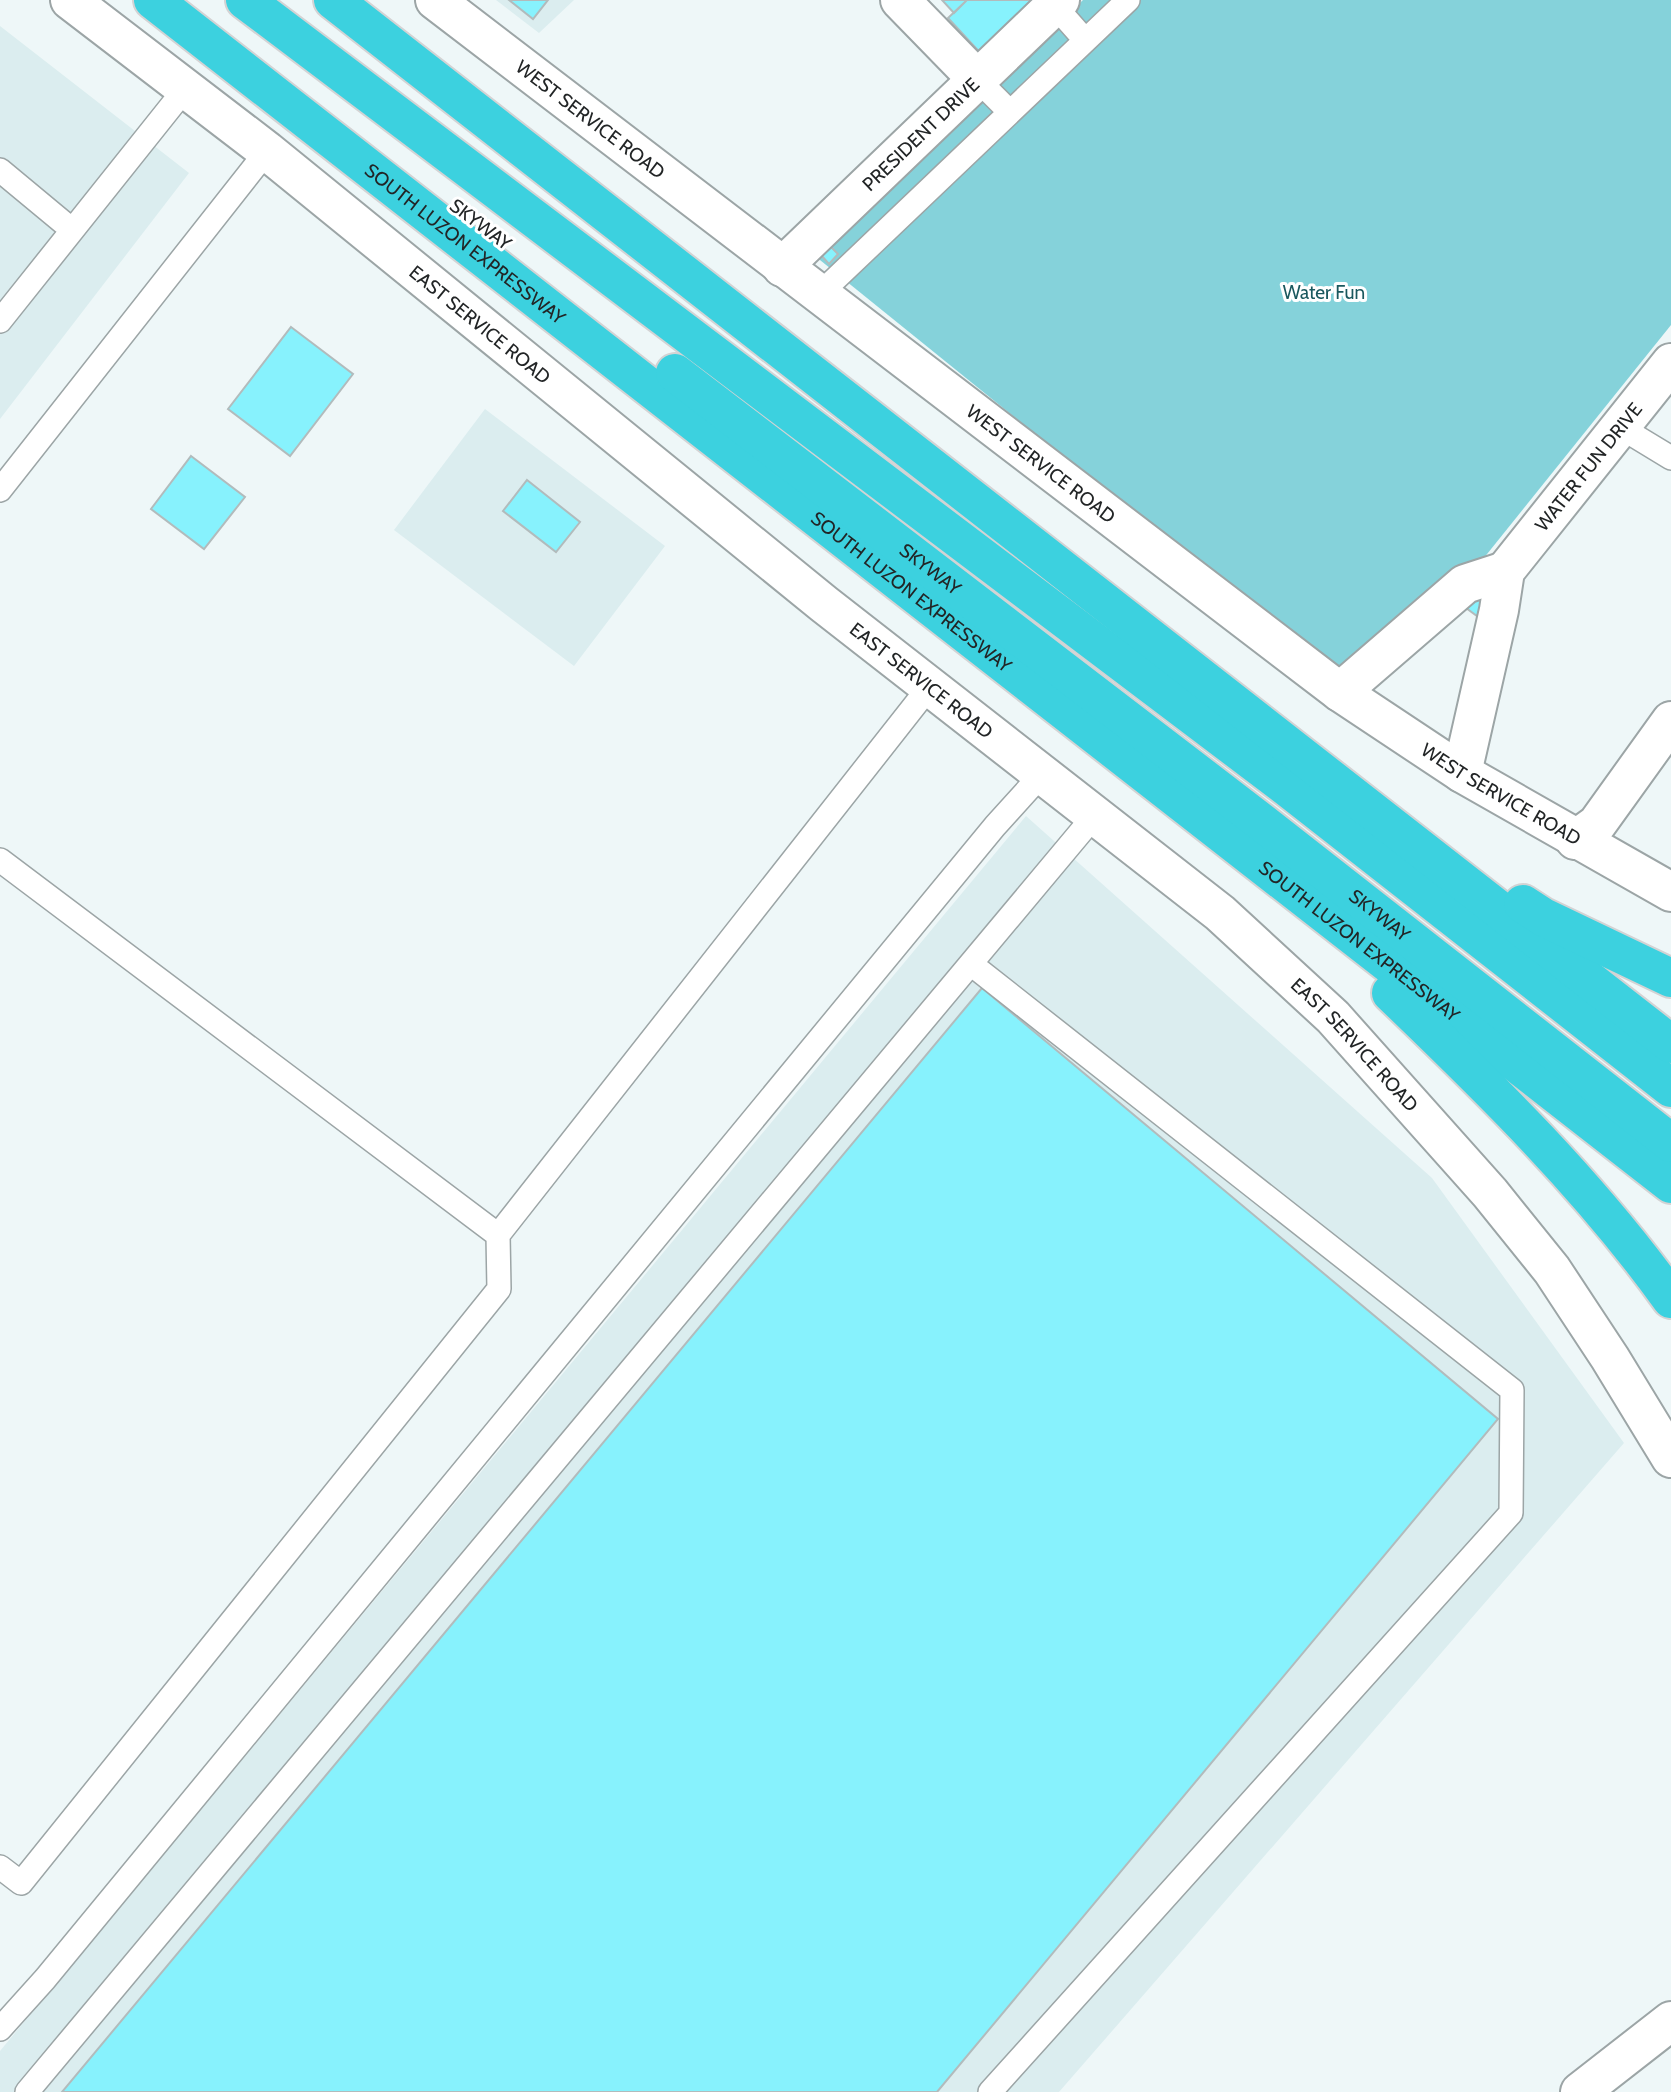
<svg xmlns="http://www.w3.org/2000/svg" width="1671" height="2092" font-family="Cabin,sans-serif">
<rect width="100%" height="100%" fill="#eef7f8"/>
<path fill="#dbedef" d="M496,0H574L539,33Z
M0,26L189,173L0,419Z
M485,409L665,546L574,666L394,530Z
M1026,816L1432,1178L1624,1443L1059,2092H0V2051Z"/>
<path fill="#85d2da" d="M1083,0H1671V325L1467,579L1330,672L815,256Z"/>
<path fill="#87f2fd" stroke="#b2bbbc" stroke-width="2" d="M509,0H548L533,19Z
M942,0H967L954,13Z
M967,0H1034L985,58L948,18Z
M830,246L838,254L829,264L821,255Z
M291,327L353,374L290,456L228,409Z
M191,456L245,497L204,549L151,509Z
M527,480L580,522L556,552L503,511Z
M1476,585L1491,596L1477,616L1462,605Z
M982,988L1498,1419L937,2092H62Z"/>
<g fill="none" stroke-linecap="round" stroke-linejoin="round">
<defs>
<path id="service" d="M1054,5L1085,40
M977,79L1010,112
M0,170L71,229
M815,291L830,284L1128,0
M0,321L185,89
M1620,427L1671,458
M0,490L267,151
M0,860L498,1235
M971,964L1512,1390L1511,1513L990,2092
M0,1867L21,1883L499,1289L498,1235L930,686
M0,2029L45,1979L995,826L1042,774
M27,2092L1095,815"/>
<g id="minor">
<path d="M900,0L977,79"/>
<path id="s1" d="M782,267L1060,0"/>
<path d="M1340,692L1465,584L1505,571"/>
<path id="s2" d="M1462,773L1499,610L1505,571L1671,363"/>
<path d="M1575,840L1597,824L1671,721"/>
</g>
<g id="secondary">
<path id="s3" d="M70,0L267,151L824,604L1220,913L1333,1017L1490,1193L1552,1270L1610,1358L1671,1458"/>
<path id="s4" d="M435,0L1340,692L1462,773L1671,892"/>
<path d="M1580,2092L1671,2021"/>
</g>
<g id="motorway">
<path id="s5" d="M153,0L1671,1184"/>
<path d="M245,0L1288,788L1671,1088"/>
<path d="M333,0L1671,1044"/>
<path id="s6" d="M675,373L1260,821L1671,1143"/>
<path d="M1523,904L1543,917L1671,978"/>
<path d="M1391,993C1491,1089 1590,1186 1671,1299"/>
</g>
</defs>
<use href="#service" stroke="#9ca5a6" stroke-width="26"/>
<use href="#minor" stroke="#9ca5a6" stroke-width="42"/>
<use href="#secondary" stroke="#9ca5a6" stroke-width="42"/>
<use href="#motorway" stroke="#d3d3d4" stroke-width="42"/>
<use href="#service" stroke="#fff" stroke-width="23"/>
<use href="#minor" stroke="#fff" stroke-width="38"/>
<use href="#secondary" stroke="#fff" stroke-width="38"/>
<use href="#motorway" stroke="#3cd1df" stroke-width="38"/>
</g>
<g text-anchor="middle" stroke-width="6" stroke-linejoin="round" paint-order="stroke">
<g font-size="19" fill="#222526" stroke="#fff">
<text dy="7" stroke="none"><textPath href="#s4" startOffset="196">WEST SERVICE ROAD</textPath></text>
<text dy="7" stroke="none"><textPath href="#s1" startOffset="192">PRESIDENT DRIVE</textPath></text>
<text transform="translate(481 224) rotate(37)" y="7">SKYWAY</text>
<text dy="7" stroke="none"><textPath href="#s5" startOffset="396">SOUTH LUZON EXPRESSWAY</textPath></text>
<text dy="7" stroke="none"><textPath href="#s3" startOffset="523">EAST SERVICE ROAD</textPath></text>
<text dy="7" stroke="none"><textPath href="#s4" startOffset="763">WEST SERVICE ROAD</textPath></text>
<text dy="7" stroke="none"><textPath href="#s2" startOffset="340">WATER FUN DRIVE</textPath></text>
<text dy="7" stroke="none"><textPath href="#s6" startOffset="322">SKYWAY</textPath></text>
<text dy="7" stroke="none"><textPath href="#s5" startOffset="962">SOUTH LUZON EXPRESSWAY</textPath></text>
<text dy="7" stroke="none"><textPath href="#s3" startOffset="1090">EAST SERVICE ROAD</textPath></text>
<text dy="7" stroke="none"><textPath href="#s4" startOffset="1330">WEST SERVICE ROAD</textPath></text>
<text dy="7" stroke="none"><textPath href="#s6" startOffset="889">SKYWAY</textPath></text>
<text dy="7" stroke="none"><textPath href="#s5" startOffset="1530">SOUTH LUZON EXPRESSWAY</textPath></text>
<text dy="7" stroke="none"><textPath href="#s3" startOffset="1657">EAST SERVICE ROAD</textPath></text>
</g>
<g font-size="19" fill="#1a585e" stroke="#fff">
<text x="1324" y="299">Water Fun</text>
</g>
</g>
</svg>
